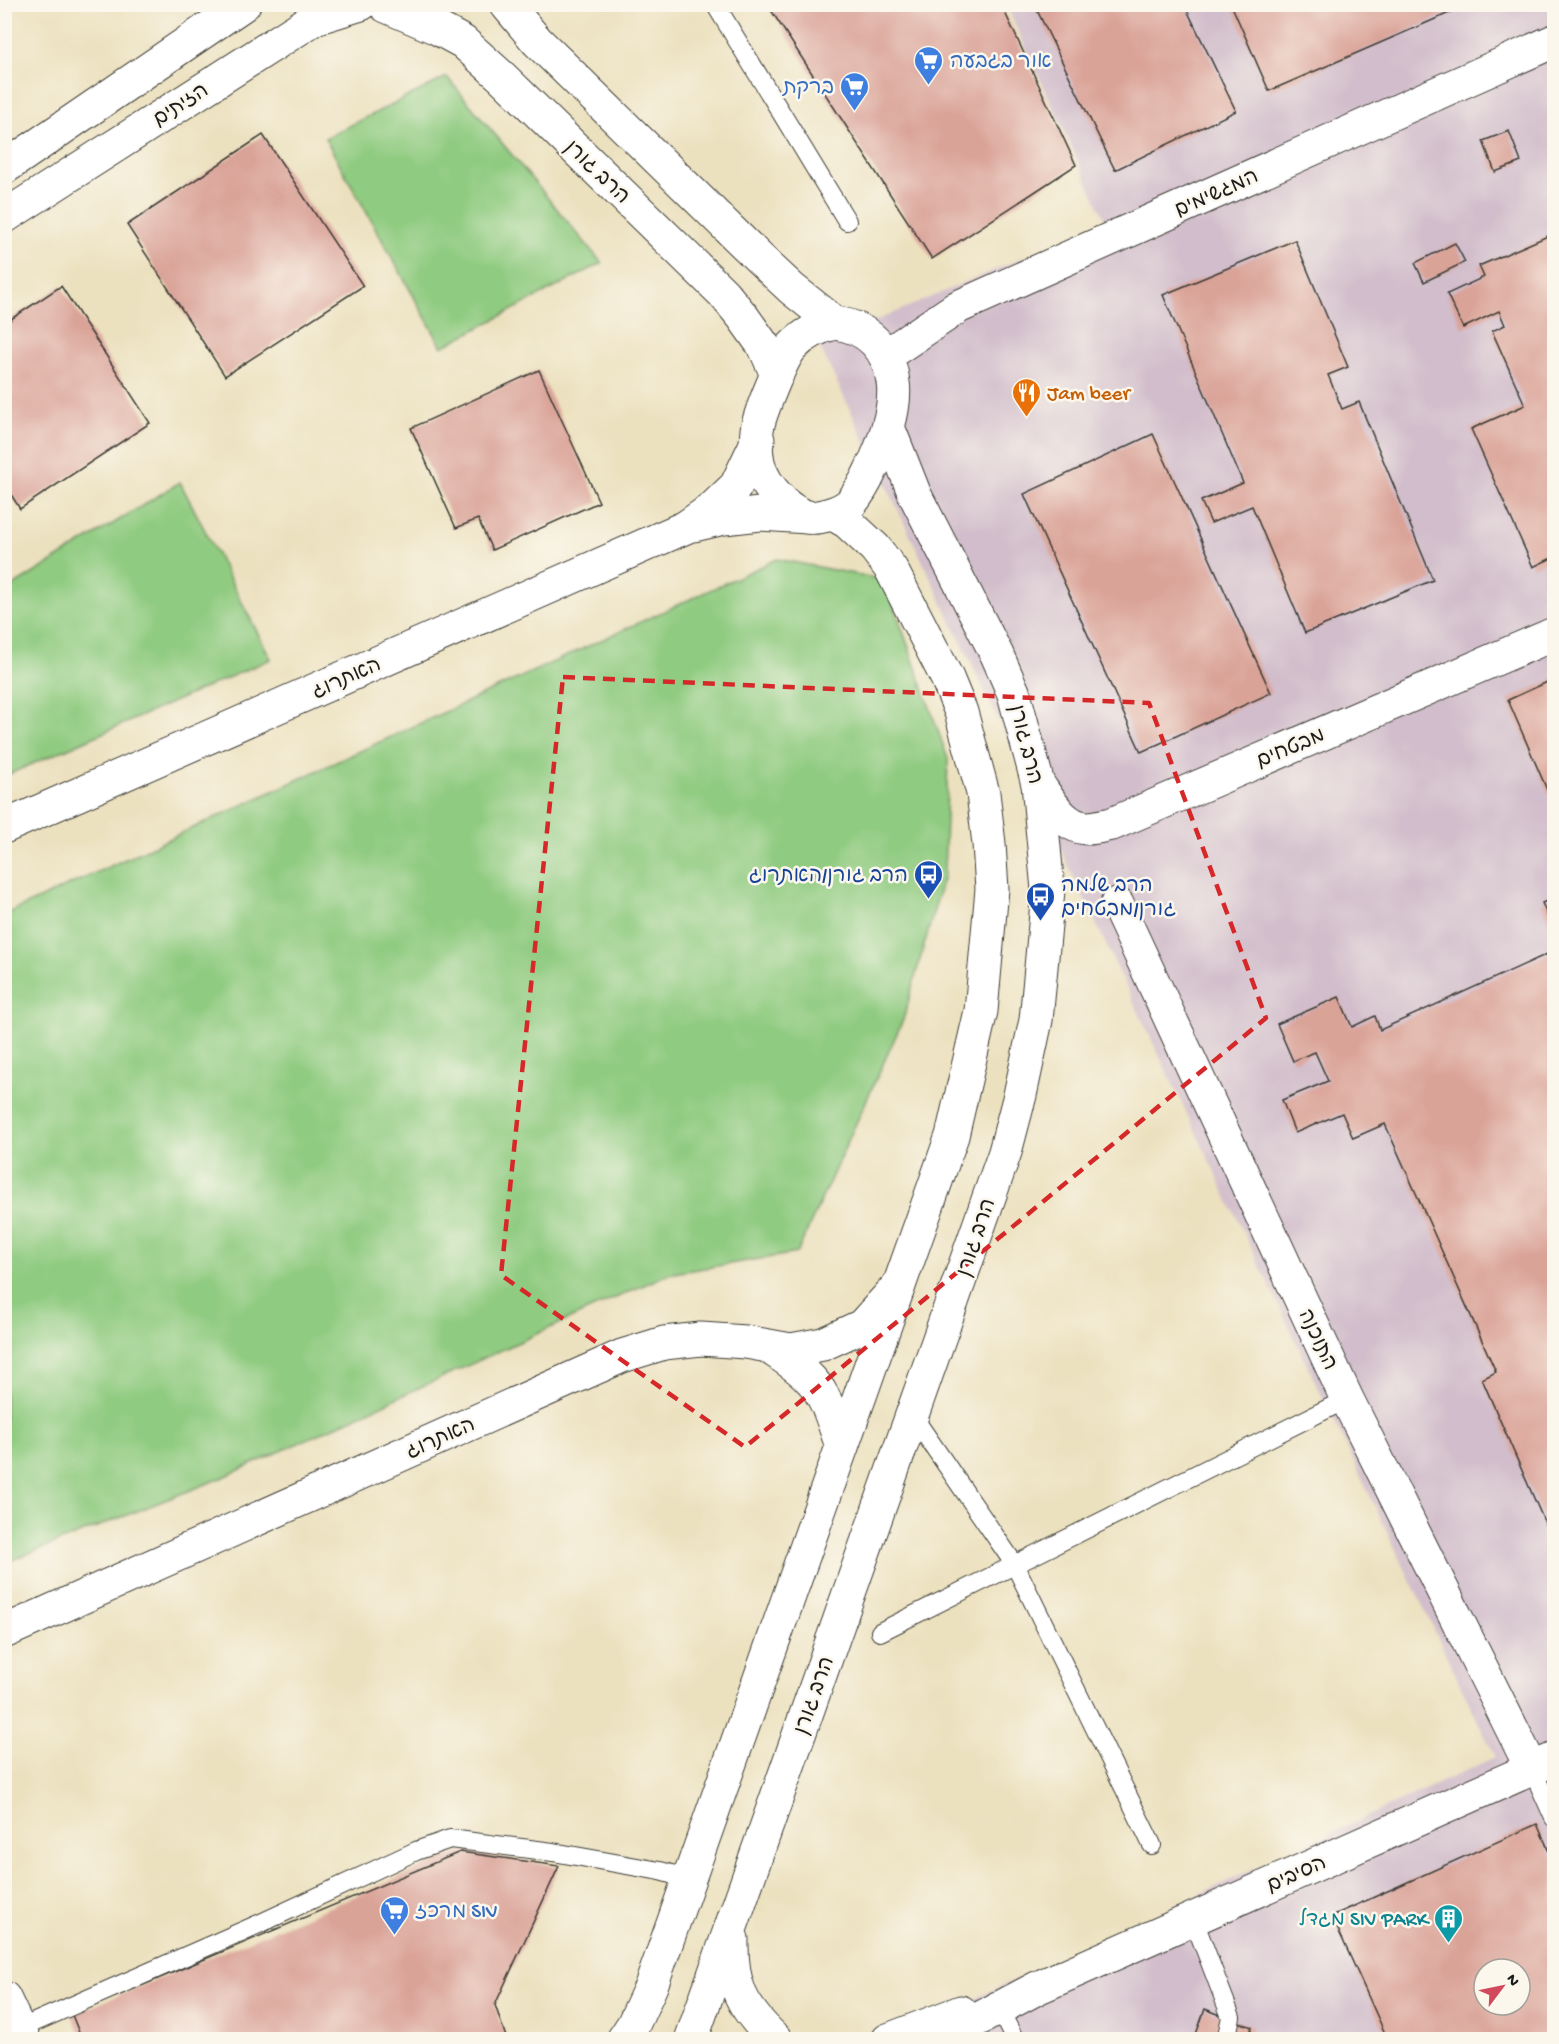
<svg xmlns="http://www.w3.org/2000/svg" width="1559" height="2044" font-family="'Gochi Hand','Playpen Sans Hebrew',sans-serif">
<rect width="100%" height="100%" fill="#fbf7ec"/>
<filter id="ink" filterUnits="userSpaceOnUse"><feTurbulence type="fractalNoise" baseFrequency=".0167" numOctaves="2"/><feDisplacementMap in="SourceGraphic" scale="12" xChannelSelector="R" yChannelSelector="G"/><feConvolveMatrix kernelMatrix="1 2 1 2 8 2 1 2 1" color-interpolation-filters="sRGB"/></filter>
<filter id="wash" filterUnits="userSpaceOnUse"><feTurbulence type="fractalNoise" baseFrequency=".008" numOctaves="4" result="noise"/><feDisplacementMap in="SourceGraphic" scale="24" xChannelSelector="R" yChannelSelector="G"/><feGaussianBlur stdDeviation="1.35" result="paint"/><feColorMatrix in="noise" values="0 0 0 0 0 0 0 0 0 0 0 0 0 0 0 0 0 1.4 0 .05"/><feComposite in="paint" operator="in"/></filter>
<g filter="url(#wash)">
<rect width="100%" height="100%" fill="#ece1bf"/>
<path fill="#d1bdcb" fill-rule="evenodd" d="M1006,5H1554V2039H888L1495,1757L819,345L1106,222ZM1484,1969H1520V2005H1484Z"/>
<path fill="#8fcb80" stroke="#56744e" stroke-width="1.5" d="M447,77L602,263L442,347L325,138Z
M180,482L271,659L5,776V591Z
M777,559L885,580L948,759L944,875L903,1020L797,1253L668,1274L224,1477L5,1563L4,915Z"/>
<g id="blocks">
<path fill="#daa398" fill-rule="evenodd" d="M767,4H1001L1076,165L932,259Z
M1034,4H1184L1236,111L1115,170Z
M1231,4H1470L1269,91Z
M1509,131L1521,162L1495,172L1483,141Z
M263,135L363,286L225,376L127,225Z
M1550,235L1554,246V557L1533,567L1471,429L1525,405L1492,331L1505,325L1499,311L1463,328L1447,294L1484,277L1479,266Z
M1295,240L1348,367L1328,375L1342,409L1359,402L1433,580L1305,633L1252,506L1211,523L1201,501L1243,483L1163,295Z
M1455,243L1465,262L1424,282L1415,263Z
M61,286L150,423L20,509L5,485V323Z
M539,370L599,502L492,550L478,519L456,528L411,428Z
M1153,434L1271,693L1141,752L1024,494Z
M1554,679V806L1508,700Z
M1554,898V931L1542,903Z
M1554,951V1544L1482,1379L1496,1372L1385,1124L1353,1138L1342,1113L1295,1133L1282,1100L1328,1081L1315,1052L1293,1061L1277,1024L1339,997L1352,1027L1375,1016L1380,1030Z
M1537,1824L1554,1862V2040H1388L1332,1916ZM1484,1969H1520V2005H1484Z
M460,1852L559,1866L495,2005L507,2040H82L72,2015Z
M1205,2009L1252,2027L1247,2040H1194Z"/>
</g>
</g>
<g filter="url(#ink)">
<use href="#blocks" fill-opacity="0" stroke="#3b3a34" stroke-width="1.5"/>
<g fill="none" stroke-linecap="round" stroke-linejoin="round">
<defs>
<path id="lane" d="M715,4L847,221
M912,1415L1015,1565L1152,1845
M880,1632L1347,1399
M1532,1769L1554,1818
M1193,1918L1231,2017L1226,2040
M995,2001L1015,2040
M19,2029L261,1923L416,1851L450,1839L553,1852L660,1871L689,1879"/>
<path id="street" d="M694,525L724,518L760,514L808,517
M1038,784C1050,801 1064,828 1088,828C1096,828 1105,825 1112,824L1554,634
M4,827L686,527L713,508L736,486L758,440
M1117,904L1347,1399L1532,1769
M767,1346C783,1357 799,1366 812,1381C828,1398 834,1425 842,1446
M4,1632L622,1356L664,1343L701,1339L746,1342L791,1350L823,1344L862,1326L899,1285
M4,1998L24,2040"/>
<path id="secondary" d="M506,4L537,41L759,258L792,289L835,323
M386,6L437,28L463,42L503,78L723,293L743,317L765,348L777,375
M4,168L244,4
M4,217L315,18L361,4
M835,323C868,327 889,349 893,382C897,409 883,446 871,470C866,481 859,494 850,504C841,512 819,519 807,517C799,515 786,506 781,500C771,490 761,477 758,462C756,453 756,439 757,430C759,415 782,358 792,347C804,334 818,327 835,323Z
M885,356L958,307L1554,41
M732,1939C731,1986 741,2007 776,2040
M623,2040L633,2025L651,1986L952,1136L981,1011L992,889L989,844L983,793L961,712L947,678L891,569L875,548L847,522L833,514
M691,2040L1005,1152L1020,1095L1036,1020L1044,936L1048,890L1038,784L1014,694L997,655L915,495L888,427
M888,2040L961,2012
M939,2040L1037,1988L1554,1759"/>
</defs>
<use href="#lane" stroke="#3b3a34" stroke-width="20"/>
<use href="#street" stroke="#3b3a34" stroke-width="35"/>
<use href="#secondary" stroke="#3b3a34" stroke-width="35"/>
<use href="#lane" stroke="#fff" stroke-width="18"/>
<use href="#street" stroke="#fff" stroke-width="33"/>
<use href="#secondary" stroke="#fff" stroke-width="33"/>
</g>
</g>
<path fill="none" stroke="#d62828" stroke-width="4.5" stroke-dasharray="12 8" stroke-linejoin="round" d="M563,677L1149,703L1266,1018L745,1447L501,1275Z"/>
<defs>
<symbol id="supermarket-pin" viewBox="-11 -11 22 30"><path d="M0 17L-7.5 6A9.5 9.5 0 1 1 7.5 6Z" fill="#3f7fe0" stroke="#fbf7ec"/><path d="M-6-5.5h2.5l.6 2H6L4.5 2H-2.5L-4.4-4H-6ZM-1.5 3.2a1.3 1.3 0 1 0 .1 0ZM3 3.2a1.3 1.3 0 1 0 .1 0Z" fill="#fff"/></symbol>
<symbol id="restaurant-pin" viewBox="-11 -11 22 30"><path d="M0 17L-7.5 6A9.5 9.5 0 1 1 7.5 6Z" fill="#e8710a" stroke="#fbf7ec"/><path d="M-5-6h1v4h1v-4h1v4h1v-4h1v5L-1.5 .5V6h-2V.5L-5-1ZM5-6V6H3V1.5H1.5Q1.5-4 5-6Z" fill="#fff"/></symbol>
<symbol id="bus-pin" viewBox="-11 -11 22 30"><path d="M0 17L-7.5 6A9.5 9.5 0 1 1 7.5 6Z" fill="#1a4fb4" stroke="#fbf7ec"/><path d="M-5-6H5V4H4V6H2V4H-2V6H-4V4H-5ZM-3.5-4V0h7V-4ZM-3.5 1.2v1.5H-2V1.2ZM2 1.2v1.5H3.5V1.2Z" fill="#fff"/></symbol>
<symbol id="building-pin" viewBox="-11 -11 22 30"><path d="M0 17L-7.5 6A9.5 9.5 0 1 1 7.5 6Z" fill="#0f9aa8" stroke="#fbf7ec"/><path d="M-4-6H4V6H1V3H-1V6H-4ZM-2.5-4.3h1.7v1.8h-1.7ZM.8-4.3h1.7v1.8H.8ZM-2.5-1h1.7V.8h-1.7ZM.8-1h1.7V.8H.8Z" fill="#fff"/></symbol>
</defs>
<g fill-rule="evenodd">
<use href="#supermarket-pin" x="912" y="44" width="33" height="45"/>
<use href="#supermarket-pin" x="838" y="70" width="33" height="45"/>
<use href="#restaurant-pin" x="1010" y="376" width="33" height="45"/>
<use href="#bus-pin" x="912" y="858" width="33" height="45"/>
<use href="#bus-pin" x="1024" y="880" width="33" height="45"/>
<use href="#supermarket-pin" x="378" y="1894" width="33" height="45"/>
<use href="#building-pin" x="1432" y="1902" width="33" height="45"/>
</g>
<g text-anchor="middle" stroke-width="5" stroke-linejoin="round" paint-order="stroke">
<g font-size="21" fill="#366cbe" stroke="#fbf7ec" text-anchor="start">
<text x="950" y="67">אור בגבעה</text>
<text x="834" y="93" text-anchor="end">ברקת</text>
<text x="415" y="1917">מרכז SIV</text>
</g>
<g font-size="21" fill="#1c1c1c" stroke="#fbf7ec">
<text transform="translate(180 104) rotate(-33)" y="7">הזיתים</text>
<text transform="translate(598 171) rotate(44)" y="7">הרב גורן</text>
<text transform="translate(1216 192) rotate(-24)" y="7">המגשימים</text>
<text transform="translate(346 677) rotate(-24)" y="7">האתרוג</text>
<text transform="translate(1027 744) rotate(76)" y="7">הרב גורן</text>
<text transform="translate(1290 747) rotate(-23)" y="7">מבטחים</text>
<text transform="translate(975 1237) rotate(-71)" y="7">הרב גורן</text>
<text transform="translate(1319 1339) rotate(65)" y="7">התוכנה</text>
<text transform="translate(440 1437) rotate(-24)" y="7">האתרוג</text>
<text transform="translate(813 1695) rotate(-70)" y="7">הרב גורן</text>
<text transform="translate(1296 1873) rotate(-24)" y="7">הסיבים</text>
</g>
<g font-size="21" fill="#c56008" stroke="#fbf7ec" text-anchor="start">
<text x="1047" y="399">Jam beer</text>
</g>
<g font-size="21" fill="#164399" stroke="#fbf7ec" text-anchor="end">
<text x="908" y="881">הרב גורן/האתרוג</text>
<text x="1061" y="891" text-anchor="start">הרב שלמה<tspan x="1061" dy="24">גורן/מבטחים</tspan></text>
</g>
<g font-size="21" fill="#0d838f" stroke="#fbf7ec" text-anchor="end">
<text x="1428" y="1925">מגדל SIV PARK</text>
</g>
</g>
<rect width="1559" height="2044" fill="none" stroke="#fbf7ec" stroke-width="24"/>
<g transform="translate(1502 1987) rotate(58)"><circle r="28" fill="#fbf7ec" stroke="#a29f99" stroke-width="1.5"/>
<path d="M0-4.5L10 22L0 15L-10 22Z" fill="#d1495b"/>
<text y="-9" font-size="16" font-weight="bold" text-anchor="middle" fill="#1c1c1c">N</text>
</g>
</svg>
